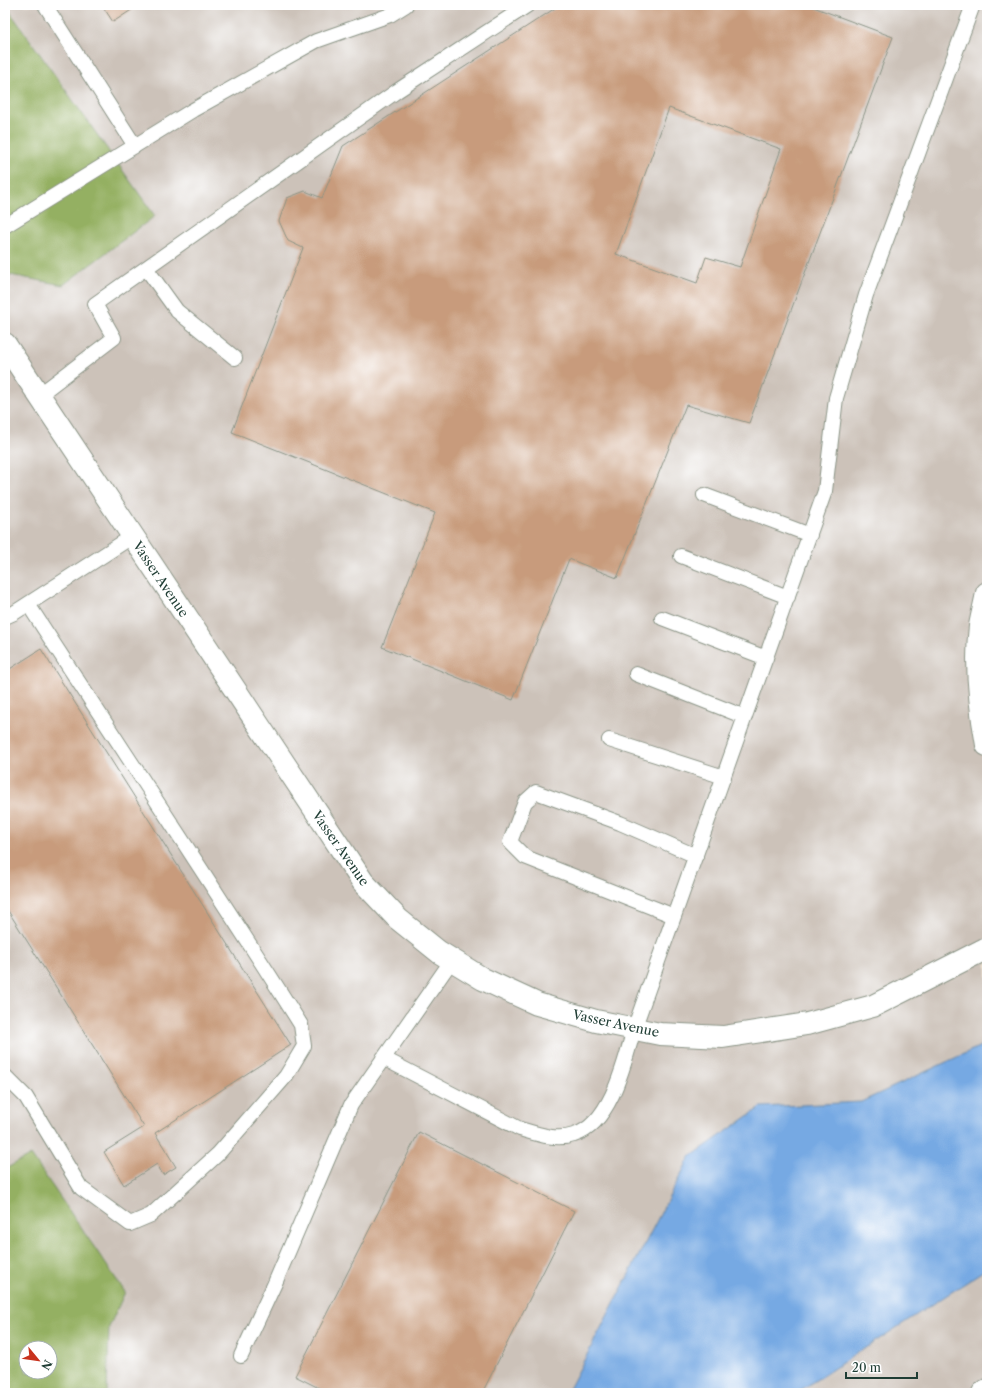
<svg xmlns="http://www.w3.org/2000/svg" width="992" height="1398" font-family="'Libre Caslon Text',serif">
<rect width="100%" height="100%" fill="#fff"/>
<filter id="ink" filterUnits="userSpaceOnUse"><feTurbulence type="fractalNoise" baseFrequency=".025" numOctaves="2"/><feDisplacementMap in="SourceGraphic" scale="8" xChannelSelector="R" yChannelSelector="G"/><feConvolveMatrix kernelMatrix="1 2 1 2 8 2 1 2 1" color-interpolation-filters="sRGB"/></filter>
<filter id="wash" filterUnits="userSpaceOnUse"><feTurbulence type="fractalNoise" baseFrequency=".012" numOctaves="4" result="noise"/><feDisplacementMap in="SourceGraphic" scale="16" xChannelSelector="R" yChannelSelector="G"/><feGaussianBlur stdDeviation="0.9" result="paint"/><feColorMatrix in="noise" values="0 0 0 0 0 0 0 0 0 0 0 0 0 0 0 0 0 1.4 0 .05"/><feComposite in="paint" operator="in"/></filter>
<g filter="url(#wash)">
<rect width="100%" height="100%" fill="#f7ebd9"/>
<path fill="#ccc2b9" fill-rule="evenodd" d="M5,5H987V1393H5ZM26,1348H50V1372H26Z"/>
<path fill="#94b062" stroke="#5a764b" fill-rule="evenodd" d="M5,5L155,216L63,285L5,274Z
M31,1155L125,1292L109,1327L107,1393H5V1169ZM26,1348H50V1372H26Z"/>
<path fill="#76a9e3" stroke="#4a738c" d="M987,1043V1269L796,1393H567L690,1157L761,1107L861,1102Z"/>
<g id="blocks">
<path fill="#c89b7c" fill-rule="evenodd" d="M102,5H139L113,22Z
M560,5H808L893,37L749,423L686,405L617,578L569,559L513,700L382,647L435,513L232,432L303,248L288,241L279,221L287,198L305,191L322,198L343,146ZM669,108L781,149L740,267L706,257L697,283L616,254Z
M41,649L291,1045L155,1133L176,1167L163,1175L157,1164L124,1185L104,1152L144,1127L5,906V672Z
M419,1132L574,1211L482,1393H329L295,1376Z"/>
</g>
</g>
<g filter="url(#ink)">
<use href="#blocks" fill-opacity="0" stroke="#8b9486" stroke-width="1"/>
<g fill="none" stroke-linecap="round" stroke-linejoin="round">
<defs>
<path id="service" d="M45,5L135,146
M5,226L193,110L316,41L390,15L406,5
M146,268L177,311L235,358
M39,395L114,338L95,304L397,91L528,5
M704,495L810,535
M681,556L788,597
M5,617L14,613L133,536
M662,618L766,658
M636,674L745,717
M609,740L724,777
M674,916L525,857L510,842L525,802L536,792L620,823L696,856
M383,1058L520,1129C537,1134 556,1141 574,1135C611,1124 625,1061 634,1029L825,491L836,398L866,295L973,5
M5,1076L26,1097L81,1188L130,1224L151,1215L218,1154L286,1076L304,1046L301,1025C212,883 119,745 28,604
M241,1356L275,1283L351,1105L452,960"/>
<path id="minor" d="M5,344L363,882L398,919L439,952L483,979L537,1004L596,1021L660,1034L723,1037L807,1024L873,1006L987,948"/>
<path id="tertiary" d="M987,593C985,604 982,615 980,626C975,665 980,707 987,745"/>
<path id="primary" d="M983,1393L987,1390"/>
</defs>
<use href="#service" stroke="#8b9486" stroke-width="16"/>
<use href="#minor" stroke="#8b9486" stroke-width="24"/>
<use href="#tertiary" stroke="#8b9486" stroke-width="24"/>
<use href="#primary" stroke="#8b9486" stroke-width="24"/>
<use href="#service" stroke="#fff" stroke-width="14"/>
<use href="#minor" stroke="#fff" stroke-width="22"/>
<use href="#tertiary" stroke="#fff" stroke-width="22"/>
<use href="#primary" stroke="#fff" stroke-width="22"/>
</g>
</g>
<g text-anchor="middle" stroke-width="3" stroke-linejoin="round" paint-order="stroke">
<g font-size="13" fill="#1f3d34" stroke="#fff">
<text transform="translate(161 579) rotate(56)" y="5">Vasser Avenue</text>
<text transform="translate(341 848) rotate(55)" y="5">Vasser Avenue</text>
<text transform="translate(616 1023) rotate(12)" y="5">Vasser Avenue</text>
</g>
</g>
<rect width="992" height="1398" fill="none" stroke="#fff" stroke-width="20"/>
<g transform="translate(38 1360) rotate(119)"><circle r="19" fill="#ffffff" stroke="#a5b1ae"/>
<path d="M0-3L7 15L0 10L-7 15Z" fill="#c8321e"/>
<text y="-6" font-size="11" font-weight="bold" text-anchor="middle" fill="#1f3d34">N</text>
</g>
<path d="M846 1372v6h71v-6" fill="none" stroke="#1f3d34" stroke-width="2"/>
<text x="852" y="1372" font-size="12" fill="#1f3d34" stroke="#ffffff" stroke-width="3" paint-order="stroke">20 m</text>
</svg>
